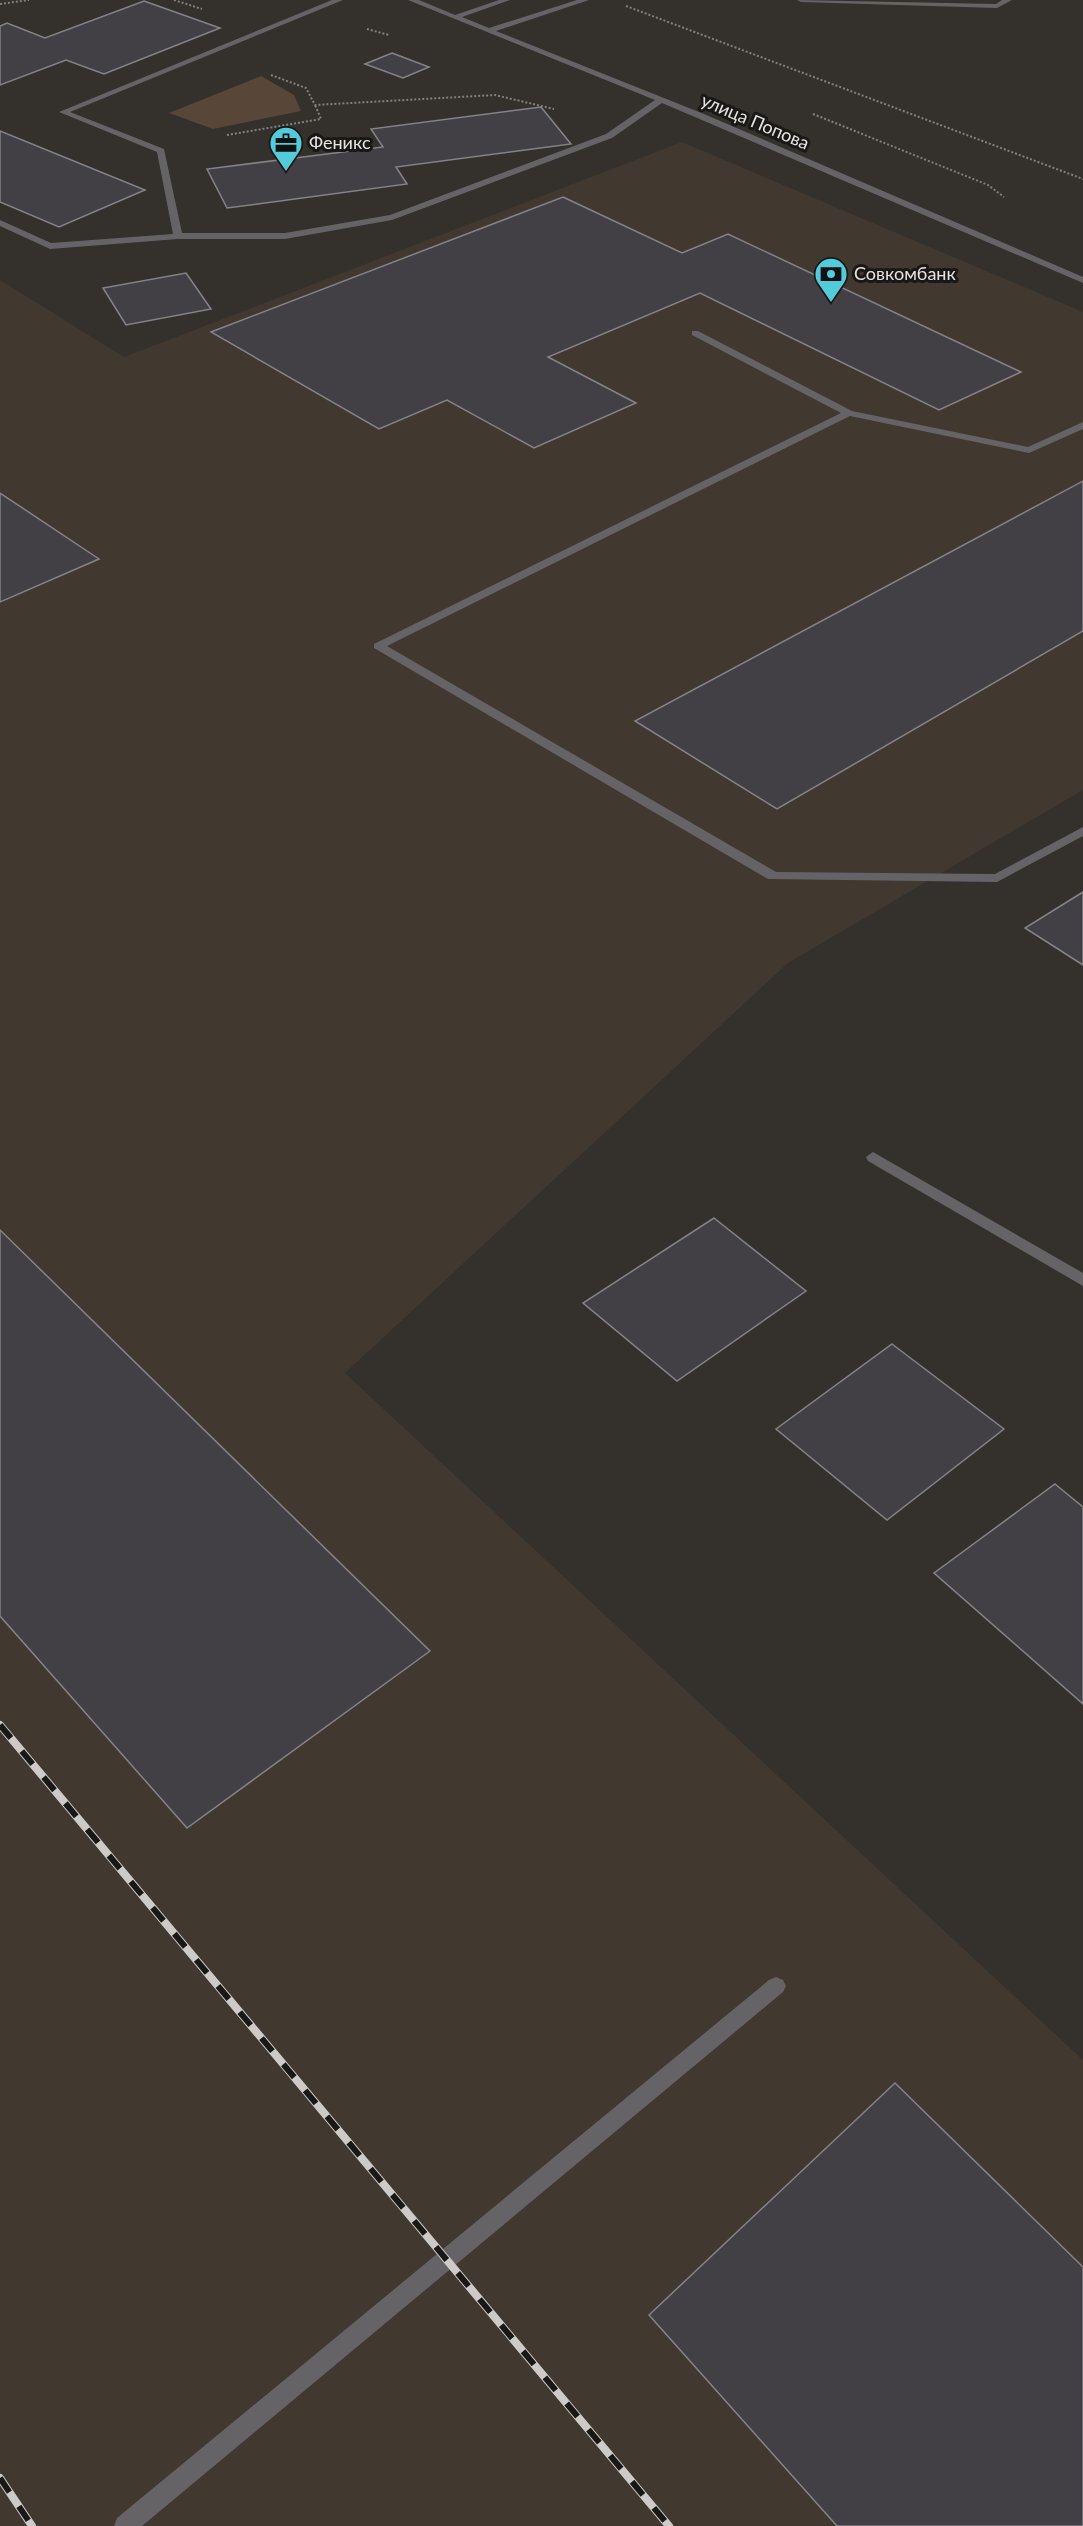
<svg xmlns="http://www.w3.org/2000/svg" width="1083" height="2526" font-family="Lato,sans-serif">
<rect width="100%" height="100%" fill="#34302c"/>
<path fill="#413830" d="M682,142L1083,312V790L788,963L345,1373L1083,2060V2526H0V280L124,357Z"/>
<path fill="#584638" d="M261,76L294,95L301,111L213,129L169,113Z"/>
<path fill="#424045" stroke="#858389" stroke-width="1.5" d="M144,1L220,28L104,74L66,60L0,85V26L7,23L45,38Z
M392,53L429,67L403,78L365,64Z
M541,107L571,144L396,167L407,184L227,208L207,169L383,147L371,129Z
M0,131L145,190L59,227L0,202Z
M563,197L682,253L728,234L1021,372L939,410L700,293L548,357L636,403L534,448L447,400L379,429L211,332Z
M186,273L211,309L126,325L103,288Z
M1083,481V631L777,809L635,721Z
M0,493L99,559L0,602Z
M1083,892V965L1025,928Z
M714,1218L806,1291L677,1381L583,1303Z
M0,1230L430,1651L187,1828L0,1616Z
M892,1344L1004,1429L887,1520L776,1429Z
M1055,1484L1083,1507V1704L934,1573Z
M895,2083L1083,2267V2526H837L649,2315Z"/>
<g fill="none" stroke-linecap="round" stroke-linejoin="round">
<path stroke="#84807d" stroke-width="2" stroke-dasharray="2 2" stroke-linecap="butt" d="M174,0L202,9
M0,4L29,0
M626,6L1083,179
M367,29L389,35
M271,75L306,88L315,105L495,95L554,109
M813,114L988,185L1004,197
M227,135L321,119L315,105"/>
<path fill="#656366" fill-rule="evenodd" d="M332,0H343L70,112L164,149L182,233H285L390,215L606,134L655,100L408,0H419L455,15L499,0H510L462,17L489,28L577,0H589L496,31L704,114L1083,277V283L662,103L612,138L392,220L285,239H178L50,249L0,226V220L51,243L173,234L157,152L59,112Z
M797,0L996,4L1002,0H1012L997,8L801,2Z
M692,331H698L852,411L1028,447L1083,422V429L1029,453L850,416L387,646L776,872L995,874L1083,827V836L997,882L768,879L374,648V644L841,413L692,335Z
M873,1152L1083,1273V1286L868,1161L866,1157Z
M776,1977L783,1980L786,1986L783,1992L142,2526H114L117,2518L769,1980Z"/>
<defs>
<path id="rail" d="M0,1725L669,2526
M0,2478L32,2526"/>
</defs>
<use href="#rail" stroke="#cdcac7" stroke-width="8"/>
<use href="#rail" stroke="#1a1816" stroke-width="6" stroke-dasharray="17" stroke-linecap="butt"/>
</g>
<defs>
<symbol id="office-pin" viewBox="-11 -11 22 30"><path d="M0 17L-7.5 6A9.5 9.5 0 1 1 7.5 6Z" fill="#53cbda" stroke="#1a1816"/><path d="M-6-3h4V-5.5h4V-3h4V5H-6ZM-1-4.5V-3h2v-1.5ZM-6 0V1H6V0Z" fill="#111"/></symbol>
<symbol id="bank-pin" viewBox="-11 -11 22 30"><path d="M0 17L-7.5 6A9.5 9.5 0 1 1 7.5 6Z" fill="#53cbda" stroke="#1a1816"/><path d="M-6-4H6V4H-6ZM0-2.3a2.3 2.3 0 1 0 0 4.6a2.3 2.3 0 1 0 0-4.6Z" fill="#111"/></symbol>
</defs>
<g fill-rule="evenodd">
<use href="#office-pin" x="267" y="124" width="38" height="52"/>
<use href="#bank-pin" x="812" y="255" width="38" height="52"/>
</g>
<g text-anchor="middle" stroke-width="6" stroke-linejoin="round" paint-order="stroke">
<g font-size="18" fill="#e6e3e1" stroke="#1a1816">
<text transform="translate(755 122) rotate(23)" y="6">улица Попова</text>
</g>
<g font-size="18" fill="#e6e3e1" stroke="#1a1816" text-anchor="start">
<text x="309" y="149">Феникс</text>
<text x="854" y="280">Совкомбанк</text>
</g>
</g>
</svg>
